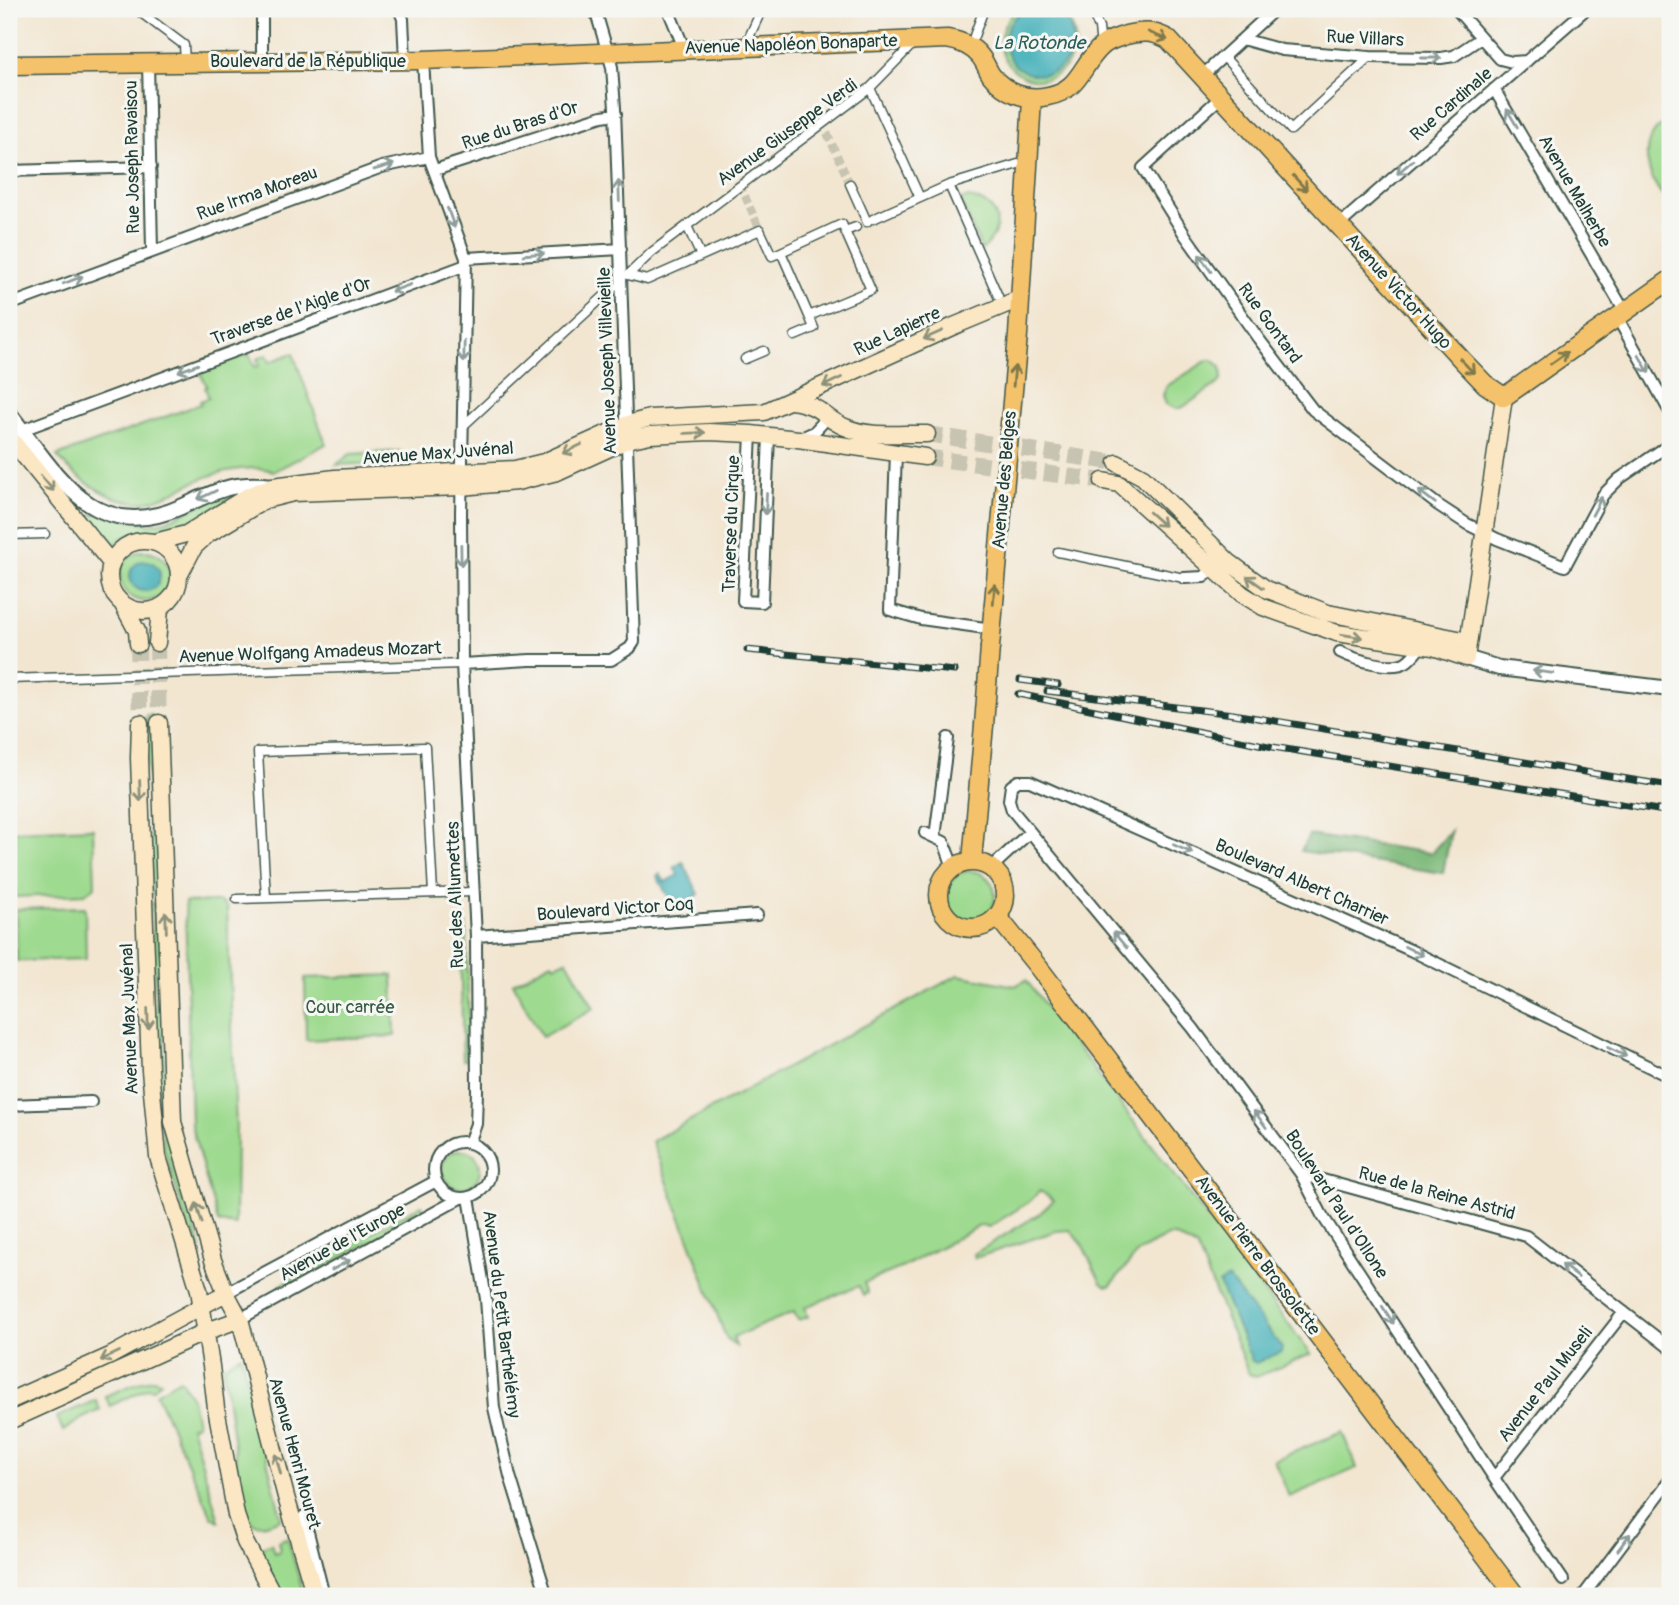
<svg xmlns="http://www.w3.org/2000/svg" width="1679" height="1605" font-family="Pangolin,sans-serif">
<rect width="100%" height="100%" fill="#f6f6f2"/>
<filter id="ink" filterUnits="userSpaceOnUse"><feTurbulence type="fractalNoise" baseFrequency=".0143" numOctaves="2"/><feDisplacementMap in="SourceGraphic" scale="14" xChannelSelector="R" yChannelSelector="G"/><feConvolveMatrix kernelMatrix="1 2 1 2 8 2 1 2 1" color-interpolation-filters="sRGB"/></filter>
<filter id="wash" filterUnits="userSpaceOnUse"><feTurbulence type="fractalNoise" baseFrequency=".00686" numOctaves="4" result="noise"/><feDisplacementMap in="SourceGraphic" scale="28" xChannelSelector="R" yChannelSelector="G"/><feGaussianBlur stdDeviation="1.57" result="paint"/><feColorMatrix in="noise" values="0 0 0 0 0 0 0 0 0 0 0 0 0 0 0 0 0 1.4 0 .05"/><feComposite in="paint" operator="in"/></filter>
<g filter="url(#wash)">
<rect width="100%" height="100%" fill="#f2e6d1"/>
<path fill="#9eda8f" stroke="#5e8c62" stroke-width="2" d="M1019,9H1028L1014,18V65L1027,73L1058,12L1051,9H1058C1100,40 1057,100 1018,73C1008,66 1002,57 1001,46C999,30 1007,17 1019,9Z
M1670,120V202C1651,188 1637,150 1656,130C1659,126 1666,123 1670,120Z
M968,198C1000,202 1006,229 982,250L960,200Z
M293,353L326,444L275,471C251,465 224,470 201,479C162,495 147,514 104,493C85,483 70,472 57,456L201,404L200,401L209,398L205,388L207,386L199,371L249,354L255,367L259,366L257,359L267,355L270,362Z
M1208,360H1213L1221,367L1222,378L1219,383L1183,407L1177,409L1166,404L1163,395L1167,386Z
M400,451L401,462L336,465L350,454Z
M227,492L230,499L172,534H134L123,538L113,546L89,520L95,513L150,524L166,521Z
M120 576a25 25 0 1 1 50 0a25 25 0 1 1-50 0Z
M146,715H152L159,895H152Z
M93,828L95,886L85,894L15,897L13,831Z
M945 896a25 25 0 1 1 50 0a25 25 0 1 1-50 0Z
M185,902H221L227,908L236,1126L235,1225L218,1222L191,1125Z
M152,903L159,904L167,1130L173,1157L201,1249L195,1251L164,1148L159,1112Z
M85,907L86,959L17,961L16,909Z
M463,925H466L470,1059L463,1060L460,941H463Z
M567,960L594,1008L542,1037L513,983L552,962L554,965Z
M393,975L395,1036L306,1040L305,978Z
M958,975L1015,986L1026,980L1311,1354L1256,1377L1249,1374L1197,1248L1175,1236H1168L1139,1251L1111,1285L1106,1286L1101,1283L1082,1244L1070,1230L1056,1231L975,1258L974,1254L1039,1214L1054,1200L1040,1191L1029,1202L989,1227L981,1225L903,1267L864,1283L868,1293L863,1295L859,1286L805,1307L808,1317L798,1320L794,1312L733,1337L736,1346L726,1338L652,1141Z
M442 1169a19 19 0 1 1 38 0a19 19 0 1 1-38 0Z
M422,1205L426,1212L282,1290L280,1286L321,1259Z
M241,1355L281,1516V1519C258,1527 250,1530 242,1503L223,1366Z
M153,1379L161,1381L153,1389L148,1388L110,1406L105,1396L142,1381Z
M180,1379L192,1398L197,1424L191,1426L219,1521L212,1517L156,1393Z
M96,1400L100,1410L83,1418L63,1431L57,1417Z
M1342,1432L1357,1468L1289,1497L1274,1460Z
M287,1538L288,1539L304,1596H283L261,1554L262,1547L271,1543L274,1553L280,1551L278,1541Z"/>
<path fill="#7eba7a" stroke="#4e7c57" stroke-width="2" d="M1451,831L1443,873L1301,851L1309,835L1431,853Z"/>
<path fill="#3daeb7" stroke="#2e7676" stroke-width="2" d="M1005 41a34 34 0 1 1 68 0a34 34 0 1 1-68 0Z
M130 576a15 15 0 1 1 30 0a15 15 0 1 1-30 0Z
M683,862L699,894L674,908L657,876L660,874L665,882L678,875L674,867Z
M1228,1278L1282,1348L1281,1352L1256,1363L1252,1361L1219,1284Z"/>
</g>
<g filter="url(#ink)">
<g fill="none" stroke-linecap="round" stroke-linejoin="round">
<path stroke="#c8c4b2" stroke-width="8" stroke-dasharray="8 4" stroke-linecap="butt" d="M827,133L850,184
M740,185L760,230"/>
<path stroke="#c8c4b2" stroke-width="16" stroke-dasharray="16 8" stroke-linecap="butt" d="M927,434L1117,463
M925,457L1103,481
M157,643L159,723
M138,644L140,723"/>
<defs>
<path id="pedestrian" d="M136,9L184,45L185,62
M1091,9L1099,28L1101,46
M974,36L984,9
M745,46L762,9
M1223,56L1291,130L1370,57
M870,88L920,198L873,219
M850,184L867,222
M949,185L1018,164
M920,198L949,185L998,296
M687,226L701,256
M845,231L871,290L809,316L781,252L842,224L845,231L856,227
M628,275L652,252L870,88L915,42
M628,275L647,280L760,230L772,256L781,252
M795,336L814,328L809,316
M745,359L764,351
M463,426L614,287
M9,535L45,534
M1058,552L1184,578
M9,679L462,664
M266,898L258,752L425,747L433,893
M237,899L473,892"/>
<path id="minor" d="M262,9V61
M399,9L403,19L405,60
M668,9L684,48
M1456,9L1500,59L1512,62L1527,61
M1242,39L1282,50L1370,57L1441,58L1454,56L1481,38
M423,60L429,157L466,258L461,513L462,664L476,936L477,1091L476,1124L469,1143
M148,62L152,250
M1203,75L1275,9
M1494,89L1625,312
M1222,96L1143,168L1185,235L1258,338L1313,410L1438,505L1467,524L1497,539L1565,566L1603,495L1619,479L1670,444
M435,170L602,116L616,114
M9,171L151,167
M1339,225L1586,9
M466,258L621,249
M9,305L382,167L429,157
M1617,317L1670,412
M751,434L743,601L762,602L769,436
M18,435L22,430L466,265
M801,438L814,432L828,417
M896,453L890,610L921,619L992,629
M1184,578L1204,577L1217,564
M1340,652C1354,659 1391,671 1406,662C1412,658 1417,651 1422,645
M462,664L530,660H611L630,648L634,642L615,108L612,67L595,9
M925,833L944,842L953,867
M935,837L948,738
M991,868L1030,832
M476,936L757,915
M9,1105L91,1102
M434 1170a28 28 0 1 1 56 0a28 28 0 1 1-56 0Z
M1301,1174L1526,1236L1670,1348
M469,1197L486,1299L494,1408L510,1476L547,1596
M226,1293L436,1181
M240,1319L461,1198
M1494,1478L1624,1312
M304,1516L324,1596
M1563,1580L1494,1478L1322,1215L1301,1174L1193,1028L1012,810L1009,800L1011,786L1018,781H1030L1410,950L1670,1077
M1583,1596L1670,1480"/>
<path id="tertiary" d="M9,413C56,473 93,546 181,507C217,491 232,481 273,486
M1466,658L1499,668L1670,689"/>
<path id="secondary" d="M791,401C823,405 821,417 845,427C869,438 902,433 927,434
M9,437L111,563
M1117,463L1143,477L1229,562L1266,589L1328,613L1468,641
M1103,481L1119,484L1242,594L1263,607L1337,633L1433,647L1466,658L1504,397
M109 576a35 35 0 1 1 70 0a35 35 0 1 1-70 0Z
M155,542L186,534L248,496L273,486L335,478L515,469L544,462L628,424L650,418L764,412L954,326L1019,299
M180,574L194,547L207,535L265,500L293,493L461,487L517,482L557,472L627,440L650,435L709,432L751,434L798,439L925,457
M123,605L137,631L138,644
M157,643L160,608
M140,723L139,758L150,1070L158,1157L199,1290L211,1366L216,1408L236,1515L245,1542L274,1596
M159,723L173,1122L213,1260L226,1293L240,1319L286,1497L315,1596
M9,1401L110,1356L226,1293
M9,1421L205,1332L240,1319"/>
<path id="primary" d="M9,65L423,60L947,39C960,41 972,46 980,56C985,62 987,69 991,75C1005,93 1026,101 1048,96C1081,90 1081,64 1102,46C1108,40 1118,38 1126,35C1143,31 1153,31 1168,39L1463,361L1485,384L1504,397L1670,280
M990,647L1018,335L1032,99
M972,861L984,725
M939 895a33 33 0 1 1 66 0a33 33 0 1 1-66 0Z
M997,916L1039,968L1516,1596"/>
</defs>
<use href="#pedestrian" stroke="#3f564c" stroke-width="11"/>
<use href="#minor" stroke="#3f564c" stroke-width="14"/>
<use href="#tertiary" stroke="#3f564c" stroke-width="18"/>
<use href="#secondary" stroke="#3f564c" stroke-width="19"/>
<use href="#primary" stroke="#3f564c" stroke-width="21"/>
<use href="#pedestrian" stroke="#fff" stroke-width="8"/>
<use href="#minor" stroke="#fff" stroke-width="10"/>
<use href="#tertiary" stroke="#fff" stroke-width="14"/>
<use href="#secondary" stroke="#fbe7c3" stroke-width="16"/>
<use href="#primary" stroke="#f4c26a" stroke-width="18"/>
<defs>
<path id="rail" d="M747,650L955,671
M1020,680L1058,685
M1047,691L1233,714L1670,786
M1018,694L1273,747L1670,812"/>
</defs>
<use href="#rail" stroke="#1f3d34" stroke-width="7"/>
<use href="#rail" stroke="#f6f6f2" stroke-width="4.5" stroke-dasharray="13" stroke-linecap="butt"/>
<defs>
<path id="primary-bridge" d="M984,725L990,647"/>
</defs>
<use href="#primary-bridge" stroke="#3f564c" stroke-width="21" stroke-linecap="butt"/>
<use href="#primary-bridge" stroke="#f4c26a" stroke-width="18"/>
</g>
<defs><path id="oneway-shaft" d="M-6 0H5M1.5-3L5.5 0L1.5 3" fill="none" stroke-width="1.6" stroke-linecap="round" stroke-linejoin="round" transform="scale(1.75)"/></defs>
<g stroke="#7f794c">
<use href="#oneway-shaft" transform="translate(1158 36) rotate(22)"/>
<use href="#oneway-shaft" transform="translate(1300 183) rotate(48)"/>
<use href="#oneway-shaft" transform="translate(1559 358) rotate(-35)"/>
<use href="#oneway-shaft" transform="translate(1467 366) rotate(46)"/>
<use href="#oneway-shaft" transform="translate(1014 376) rotate(-85)"/>
<use href="#oneway-shaft" transform="translate(994 594) rotate(-86)"/>
</g>
<g stroke="#8f9e9a">
<use href="#oneway-shaft" transform="translate(1431 58)"/>
<use href="#oneway-shaft" transform="translate(1512 118) rotate(-121)"/>
<use href="#oneway-shaft" transform="translate(384 167) rotate(-16)"/>
<use href="#oneway-shaft" transform="translate(1405 167) rotate(139)"/>
<use href="#oneway-shaft" transform="translate(619 191) rotate(-92)"/>
<use href="#oneway-shaft" transform="translate(451 218) rotate(70)"/>
<use href="#oneway-shaft" transform="translate(534 254) rotate(-4)"/>
<use href="#oneway-shaft" transform="translate(1205 263) rotate(-125)"/>
<use href="#oneway-shaft" transform="translate(73 280) rotate(-21)"/>
<use href="#oneway-shaft" transform="translate(401 288) rotate(160)"/>
<use href="#oneway-shaft" transform="translate(464 352) rotate(91)"/>
<use href="#oneway-shaft" transform="translate(1644 364) rotate(60)"/>
<use href="#oneway-shaft" transform="translate(188 368) rotate(160)"/>
<use href="#oneway-shaft" transform="translate(207 495) rotate(154)"/>
<use href="#oneway-shaft" transform="translate(1427 497) rotate(-143)"/>
<use href="#oneway-shaft" transform="translate(766 504) rotate(93)"/>
<use href="#oneway-shaft" transform="translate(1597 506) rotate(-62)"/>
<use href="#oneway-shaft" transform="translate(461 555) rotate(89)"/>
<use href="#oneway-shaft" transform="translate(1543 672) rotate(-173)"/>
<use href="#oneway-shaft" transform="translate(1183 849) rotate(24)"/>
<use href="#oneway-shaft" transform="translate(1120 940) rotate(-130)"/>
<use href="#oneway-shaft" transform="translate(1414 951) rotate(26)"/>
<use href="#oneway-shaft" transform="translate(1617 1052) rotate(26)"/>
<use href="#oneway-shaft" transform="translate(1260 1119) rotate(-126)"/>
<use href="#oneway-shaft" transform="translate(341 1265) rotate(-29)"/>
<use href="#oneway-shaft" transform="translate(1570 1271) rotate(-142)"/>
<use href="#oneway-shaft" transform="translate(1388 1315) rotate(57)"/>
<use href="#oneway-shaft" transform="translate(1624 1542) rotate(-53)"/>
</g>
<g stroke="#8d927c">
<use href="#oneway-shaft" transform="translate(933 335) rotate(156)"/>
<use href="#oneway-shaft" transform="translate(832 382) rotate(155)"/>
<use href="#oneway-shaft" transform="translate(695 433) rotate(-2)"/>
<use href="#oneway-shaft" transform="translate(572 449) rotate(155)"/>
<use href="#oneway-shaft" transform="translate(47 483) rotate(50)"/>
<use href="#oneway-shaft" transform="translate(1157 519) rotate(42)"/>
<use href="#oneway-shaft" transform="translate(1255 582) rotate(-145)"/>
<use href="#oneway-shaft" transform="translate(1352 636) rotate(9)"/>
<use href="#oneway-shaft" transform="translate(140 791) rotate(88)"/>
<use href="#oneway-shaft" transform="translate(166 922) rotate(-92)"/>
<use href="#oneway-shaft" transform="translate(148 1019) rotate(88)"/>
<use href="#oneway-shaft" transform="translate(199 1213) rotate(-107)"/>
<use href="#oneway-shaft" transform="translate(110 1356) rotate(155)"/>
<use href="#oneway-shaft" transform="translate(278 1464) rotate(-105)"/>
</g>
</g>
<g text-anchor="middle" stroke-width="6" stroke-linejoin="round" paint-order="stroke">
<g font-size="18" fill="#1f3d34" stroke="#f6f6f2">
<text transform="translate(1365 38) rotate(3)" y="6">Rue Villars</text>
<text transform="translate(791 44) rotate(-2)" y="6">Avenue Napoléon Bonaparte</text>
<text x="308" y="67">Boulevard de la République</text>
<text transform="translate(1451 104) rotate(-41)" y="6">Rue Cardinale</text>
<text transform="translate(520 125) rotate(-18)" y="6">Rue du Bras d'Or</text>
<text transform="translate(787 132) rotate(-36)" y="6">Avenue Giuseppe Verdi</text>
<text transform="translate(132 157) rotate(-91)" y="6">Rue Joseph Ravaisou</text>
<text transform="translate(1575 191) rotate(60)" y="6">Avenue Malherbe</text>
<text transform="translate(257 193) rotate(-20)" y="6">Rue Irma Moreau</text>
<text transform="translate(1399 291) rotate(48)" y="6">Avenue Victor Hugo</text>
<text transform="translate(291 311) rotate(-20)" y="6">Traverse de l'Aigle d'Or</text>
<text transform="translate(1270 323) rotate(54)" y="6">Rue Gontard</text>
<text transform="translate(897 331) rotate(-25)" y="6">Rue Lapierre</text>
<text transform="translate(607 361) rotate(-92)" y="6">Avenue Joseph Villevieille</text>
<text transform="translate(438 453) rotate(-4)" y="6">Avenue Max Juvénal</text>
<text transform="translate(1004 480) rotate(-85)" y="6">Avenue des Belges</text>
<text transform="translate(731 524) rotate(-88)" y="6">Traverse du Cirque</text>
<text transform="translate(310 652) rotate(-2)" y="6">Avenue Wolfgang Amadeus Mozart</text>
<text transform="translate(1302 882) rotate(24)" y="6">Boulevard Albert Charrier</text>
<text transform="translate(455 895) rotate(-92)" y="6">Rue des Allumettes</text>
<text transform="translate(615 909) rotate(-4)" y="6">Boulevard Victor Coq</text>
<text transform="translate(129 1019) rotate(-92)" y="6">Avenue Max Juvénal</text>
<text transform="translate(1437 1193) rotate(15)" y="6">Rue de la Reine Astrid</text>
<text transform="translate(1337 1204) rotate(57)" y="6">Boulevard Paul d'Ollone</text>
<text transform="translate(342 1242) rotate(-29)" y="6">Avenue de l'Europe</text>
<text transform="translate(1258 1255) rotate(53)" y="6">Avenue Pierre Brossolette</text>
<text transform="translate(502 1314) rotate(83)" y="6">Avenue du Petit Barthélémy</text>
<text transform="translate(1545 1384) rotate(-52)" y="6">Avenue Paul Museli</text>
<text transform="translate(295 1453) rotate(75)" y="6">Avenue Henri Mouret</text>
</g>
<g font-size="18" fill="#385c46" stroke="#f6f6f2">
<text x="350" y="1013">Cour carrée</text>
</g>
<g font-size="19" font-style="italic" fill="#285f5b" stroke="#f6f6f2">
<text x="1039" y="49">La Rotonde</text>
</g>
</g>
<rect width="1679" height="1605" fill="none" stroke="#f6f6f2" stroke-width="35"/>
</svg>
